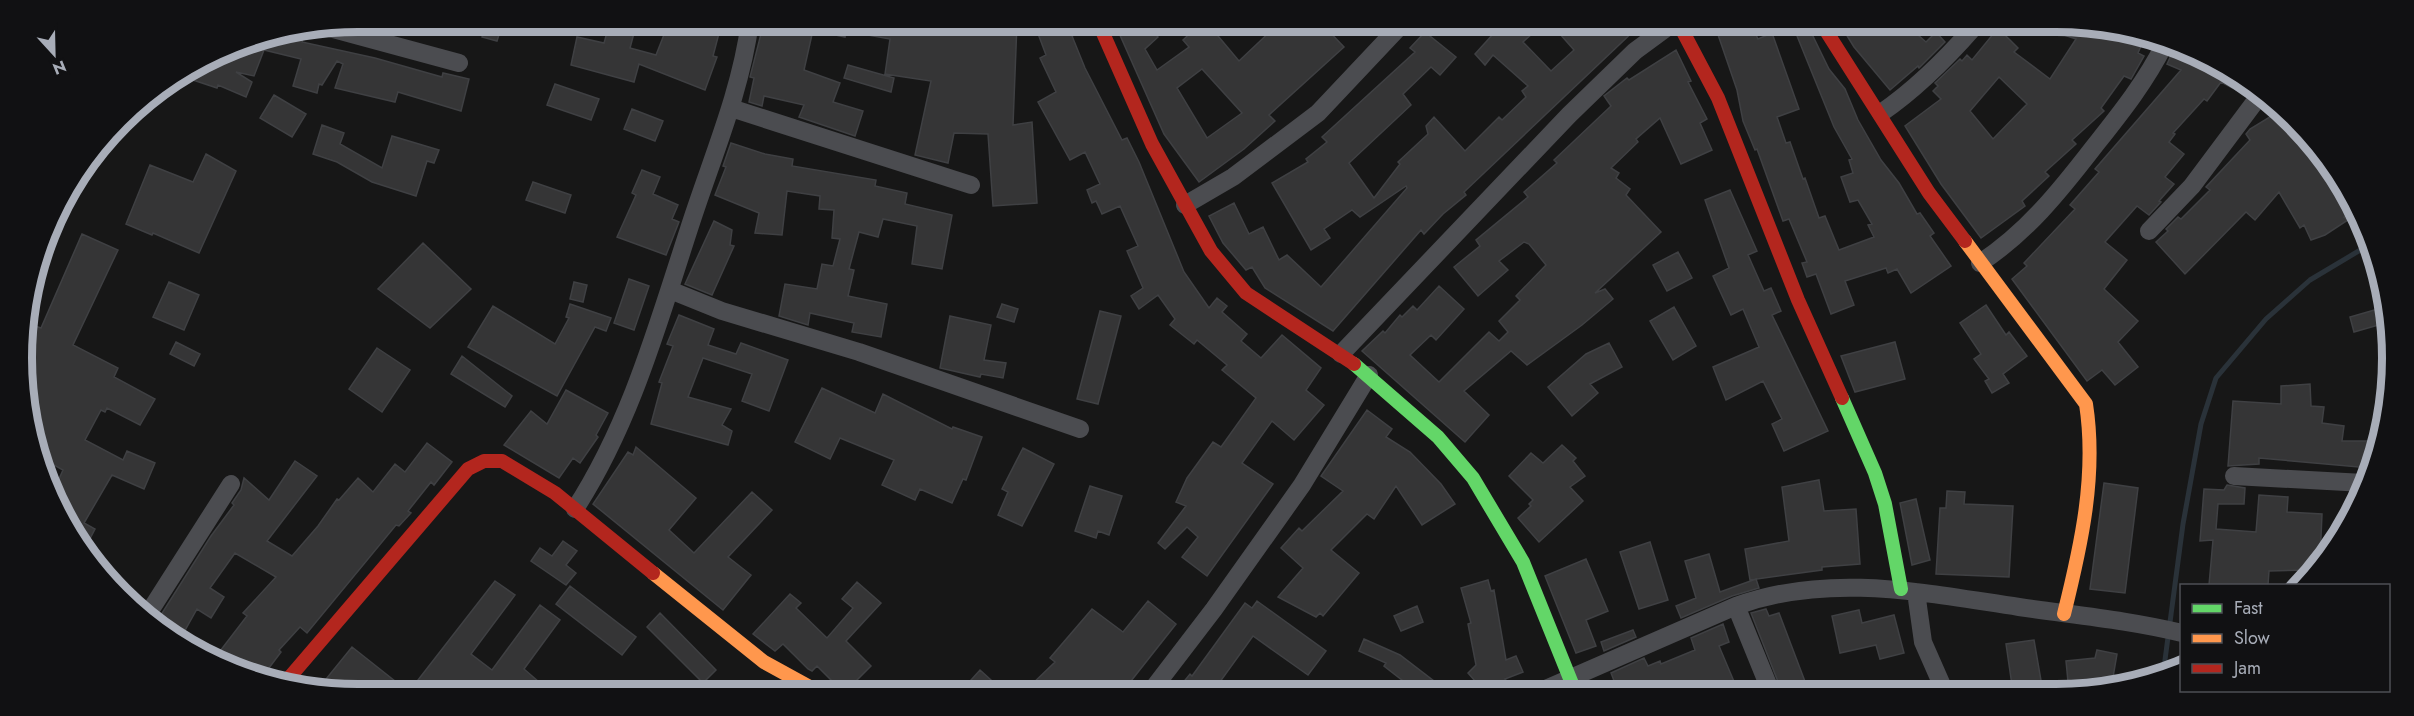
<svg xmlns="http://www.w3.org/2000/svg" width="2414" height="716" font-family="Jost,sans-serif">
<rect width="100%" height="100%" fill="#171717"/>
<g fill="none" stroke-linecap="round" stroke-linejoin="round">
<path stroke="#2a3239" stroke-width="5" d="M2163,675L2183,524L2201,424L2216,378L2266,319L2310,280L2367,246"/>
</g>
<path fill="#353536" stroke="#3f4043" stroke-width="1.5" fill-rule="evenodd" d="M486,21L503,22L497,41L482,37Z
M610,22H637L630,48L656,55L669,22H722L713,56L717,57L705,90L639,64L634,82L571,65L577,37L604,43Z
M764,22L1017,23L1013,125L1032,122L1037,203L993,206L988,134L954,133L948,163L915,155L931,81L885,74L890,39L846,31L845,37L813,30L804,70L840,83L833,102L863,111L855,136L799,117L804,105L764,96L762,106L749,102L754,78L750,77Z
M1034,23L1084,24L1085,30L1072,36L1085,68L1122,140L1127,138L1139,162L1184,272L1209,308L1217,298L1227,306L1222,312L1247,334L1241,341L1261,358L1282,335L1321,368L1306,390L1324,405L1294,440L1272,421L1242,463L1273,484L1207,576L1182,557L1198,537L1187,527L1165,549L1158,543L1186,506L1176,502L1187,478L1213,442L1221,447L1256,398L1222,370L1227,365L1197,340L1194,344L1170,325L1175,319L1158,295L1139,309L1131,296L1143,288L1127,251L1138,246L1120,206L1102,214L1096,201L1092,203L1087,190L1100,184L1085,152L1070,160L1038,102L1056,92L1040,58L1046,55Z
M1115,24H1146L1158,37L1145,49L1157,70L1189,47L1183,40L1200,24H1208L1239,61L1278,24L1323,25L1344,47L1269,115L1275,121L1244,149L1199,182L1164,134ZM1202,69L1242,113L1207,138L1177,88Z
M1486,25H1542L1523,42L1551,71L1574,50L1552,25L1639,26L1464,192L1466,195L1443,214L1424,234L1421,230L1333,331L1265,288L1252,267L1246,270L1223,243L1209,216L1234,203L1249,234L1263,227L1279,260L1287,255L1321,287L1407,188L1406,186L1360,217L1352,210L1324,229L1330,238L1311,250L1272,183L1308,162L1306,159L1327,142L1322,137L1415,52L1410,48L1425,32L1456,57L1440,75L1431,67L1403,94L1411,105L1349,163L1374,198L1400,164L1398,162L1428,134L1426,126L1434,117L1465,151L1499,117L1502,120L1526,97L1522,91L1528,86L1493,55L1485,65L1475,54L1494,33Z
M1715,26H1752L1758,39L1772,33L1799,109L1777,117L1786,143L1790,142L1803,179L1805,178L1819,218L1825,216L1839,250L1874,237L1868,225L1872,224L1858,200L1850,202L1841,177L1853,173L1849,160L1852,159L1834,127L1793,26H1808L1829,69L1845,89L1858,120L1881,160L1899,183L1917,214L1920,213L1934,233L1930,236L1951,266L1911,293L1897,269L1888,273L1886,268L1845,281L1854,305L1831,314L1816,274L1807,277L1802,263L1807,262L1789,219L1783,221L1757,149L1755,150L1743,121L1737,90Z
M1841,26L1909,27L1926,42L1936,32L1945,42L1919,68L1918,66L1890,90L1854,47Z
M2050,27H2121L2145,37L2138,53L2144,56L2131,79L2124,76L2101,108L2104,111L2072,140L2076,144L2045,172L2049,176L2022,201L2025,206L1981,238L1941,184L1905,126L1941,99L1933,91L1938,86L1935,83L1960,59L1962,61L1967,55L1972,60L1998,28L2018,48L2014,52L2050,79L2076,39L2049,30ZM1999,77L2027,104L1993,139L1970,111Z
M288,35L303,38L302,42L375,58L442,77L443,73L469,79L461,111L398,92L395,102L335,88L343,64L337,61L322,85L319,84L317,93L293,86L301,59L264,50L254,76L236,72L252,82L246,97L218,85L217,88L181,76L229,47Z
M2174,49L2243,78L2252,87L2246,95L2221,82L2207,101L2204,99L2173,133L2175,134L2169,142L2184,154L2165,177L2174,184L2159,201L2161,202L2149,215L2137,206L2105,242L2127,260L2104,289L2138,321L2118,342L2138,367L2115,385L2102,370L2087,381L2012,279L2027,266L2024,263L2075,209L2070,205L2099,172L2095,169L2181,70L2167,64Z
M1676,50L1691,81L1688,82L1707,119L1700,123L1712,150L1681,164L1660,118L1636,139L1638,142L1611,168L1619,173L1616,178L1630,189L1626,195L1661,232L1595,293L1605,289L1613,299L1582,325L1527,365L1511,351L1464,391L1489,415L1465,442L1362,351L1383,331L1385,333L1400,315L1402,317L1413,306L1417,310L1439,286L1464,309L1436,340L1431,335L1410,355L1439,382L1489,332L1499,341L1508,332L1499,321L1520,300L1516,296L1546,265L1529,244L1524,242L1499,261L1508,270L1478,296L1454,267L1480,246L1476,240L1528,197L1524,192L1557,163L1554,160L1611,106L1604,96L1627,78L1629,80Z
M848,65L894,78L891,92L844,78Z
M555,84L599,99L591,120L547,105Z
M274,95L306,114L292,137L260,118Z
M632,109L663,121L655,141L624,129Z
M2278,112L2305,139L2300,145L2324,168L2329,164L2332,166L2353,212L2344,217L2348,220L2325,235L2311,240L2304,225L2300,228L2279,192L2255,220L2246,212L2185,274L2156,242L2168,231L2166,229L2178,217L2181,219L2210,190L2206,187L2250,140L2246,134L2250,129Z
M322,125L344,133L340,144L382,168L392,136L439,150L434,163L427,161L416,196L372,182L337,162L313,154Z
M731,143L765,154L793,159L792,166L876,180L875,186L907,193L905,204L952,215L942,269L912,264L917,226L883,219L878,237L859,232L849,269L854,270L848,296L887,304L881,337L852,332L854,323L810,313L808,325L779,316L785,284L817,289L822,264L833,266L840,239L832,238L834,210L819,209L820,196L787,191L782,235L755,233L759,213L715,195L726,167L723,166Z
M206,154L236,171L199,253L153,233L152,235L126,224L150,165L193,182Z
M642,170L660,177L653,194L678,205L672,219L679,222L666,255L617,237L636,195L632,193Z
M533,182L571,195L565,213L526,200Z
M1730,190L1757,251L1748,255L1764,291L1771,288L1781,311L1772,315L1828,431L1784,451L1772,424L1782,419L1763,381L1726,400L1713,367L1759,347L1743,309L1731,315L1713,276L1729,268L1705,200Z
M714,221L732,230L730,245L734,246L712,295L685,284Z
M82,234L118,250L73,345L118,368L114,377L155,399L140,425L107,408L105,412L101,410L85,440L123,460L127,451L155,463L144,489L112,475L84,523L95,529L84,550L54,490L63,470L38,456L33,446L30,418L36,407L28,403L23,348L32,325L41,328Z
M423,243L471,289L430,328L378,289Z
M1678,252L1692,278L1667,291L1653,265Z
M629,279L649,286L634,330L614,323Z
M169,282L199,295L184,330L153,317Z
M574,282L587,285L583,302L570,299Z
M570,304L611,318L606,331L595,327L557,396L468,347L493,306L555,344L569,318L566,317Z
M1002,304L1018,309L1014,322L997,317Z
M1986,305L2006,335L2009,332L2027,356L2003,374L2009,383L1992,393L1985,381L1989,379L1974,359L1981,354L1960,323Z
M1674,307L1696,346L1673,360L1650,321Z
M2378,309L2382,324L2354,332L2350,317Z
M1100,311L1121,316L1098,404L1077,399Z
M679,315L714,329L708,345L736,354L741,343L788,360L769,411L742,401L752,374L703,358L688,397L731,409L722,425L732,431L728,445L651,424L662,383L659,382L673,346L667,344Z
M950,316L991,325L984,360L1006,363L1003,378L981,374L980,377L940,368Z
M176,342L200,354L194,366L170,354Z
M1895,342L1905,379L1855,392L1841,356Z
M1609,343L1622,367L1590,384L1598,393L1572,416L1548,387L1586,354Z
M377,348L410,370L382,412L349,389Z
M462,356L512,396L505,407L451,374Z
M2310,384L2311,406L2324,407L2322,423L2344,426L2342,441H2380L2370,468L2259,458V464L2228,466L2233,401L2281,404V386Z
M822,388L875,413L883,394L952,429L953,427L982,437L966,480L963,479L952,503L920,489L915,500L882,485L894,460L840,438L830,459L795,442Z
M566,390L608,413L596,435L598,437L580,463L573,458L559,478L504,445L531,411L547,424Z
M1367,410L1392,429L1386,437L1410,452L1441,484L1455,504L1422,525L1396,486L1374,519L1367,514L1331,550L1359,573L1323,616L1320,613L1316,617L1278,597L1303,568L1281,548L1299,528L1302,531L1343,491L1321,476Z
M427,443L452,462L434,485L431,482L408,511L411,513L399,526L396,525L307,633L300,627L279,650L281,652L263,676L242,660L236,667L214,659L247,616L243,613L276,577L235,553L210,588L224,597L211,618L197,609L179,641L157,621L211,536L234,505L232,503L241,490L244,478L269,500L295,461L317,476L267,541L292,556L318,526L337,499L339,500L358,478L373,492L395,464L405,472Z
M1562,445L1576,458L1573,461L1585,476L1570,487L1583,501L1539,542L1518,518L1531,506L1529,504L1533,500L1509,476L1531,453L1543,463Z
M636,447L696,498L669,530L694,553L752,492L772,510L728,557L751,575L723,610L593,504L628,452L633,455Z
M1023,448L1054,464L1022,526L998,515L1008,492L1002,489Z
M1819,480L1824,511L1856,509L1860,564L1822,567V570L1750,580L1745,549L1789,541L1782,487Z
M2104,483L2138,488L2125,593L2090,589Z
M2227,485L2245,488L2244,504H2218L2216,529L2256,532L2259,495L2288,497L2287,512L2322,514L2320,560L2312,570L2269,571L2268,585H2209L2213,540L2200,541L2204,489L2224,490Z
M1090,486L1122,496L1109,535L1098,531L1096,538L1075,531Z
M1947,491L1965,492L1964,504L2013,506L2009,577L1936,574L1940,508H1946Z
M1916,499L1930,560L1912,565L1900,503Z
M563,541L577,551L566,565L576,573L566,585L531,561L540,548L552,556Z
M1650,542L1668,600L1639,609L1620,552Z
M1709,554L1720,592L1756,579L1759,588L1732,596L1681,618L1676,606L1696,598L1685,561Z
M1586,559L1608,611L1586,620L1596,646L1576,653L1545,576Z
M1488,580L1491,591L1494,590L1506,660L1516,656L1523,672L1505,679L1516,691H1484L1468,673L1476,665L1468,624L1471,623L1461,588Z
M495,581L515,595L471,654L492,670L540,605L560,620L524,669L547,689H411Z
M857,582L881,603L846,641L871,666L847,690H841L817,666L812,671L808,669L783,644L775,651L753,634L790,594L801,603L796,608L827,638L853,608L842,599Z
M570,586L636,637L622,655L556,604Z
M1148,601L1176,624L1131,681L1133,683L1127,690H1026L1055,662L1050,658L1092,609L1123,632Z
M1257,601L1326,651L1308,675L1253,636L1217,686L1212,682L1208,687L1212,690H1177L1190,674L1192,676L1245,603L1252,608Z
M1417,606L1423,622L1401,631L1394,616Z
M1766,609L1769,616L1779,613L1809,692H1782L1751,613Z
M1859,610L1862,623L1894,615L1904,653L1880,659L1876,645L1840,653L1832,616Z
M660,613L716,670L703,683L647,627Z
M1723,624L1729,642L1719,646L1738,691H1618L1611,673L1644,658L1648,666L1660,661L1661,664L1695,650L1691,638Z
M1633,630L1636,637L1604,651L1601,642Z
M1364,639L1400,655L1447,691H1416L1384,666L1386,663L1359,651Z
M2034,640L2043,692H2013L2006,644Z
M352,647L405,689H318Z
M2097,650L2117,654L2111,689L2086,685V692H2069L2066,661L2095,658Z
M980,670L1002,690H962Z"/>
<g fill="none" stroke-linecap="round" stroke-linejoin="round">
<path stroke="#4b4c50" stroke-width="18" d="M326,27L459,63
M731,108L971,185
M1881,113C1916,89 1946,59 1974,27
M1185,205L1233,177L1318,113L1401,25
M2149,231L2192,186L2260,95
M1980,263C2026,233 2059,192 2093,148C2119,115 2145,83 2164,45
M670,290L722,311L859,352L1080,429
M1341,354L1569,115L1635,51L1669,26
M2234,476L2364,483
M575,509C630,424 657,327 688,232C710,162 740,96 750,22
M1916,592L1923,642L1945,692
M1736,606L1771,692
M148,614L231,484
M1152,690L1214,609L1302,485L1369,375
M1541,691L1736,606C1830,572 1924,593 2019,607C2073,615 2129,620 2182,633"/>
<path stroke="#63d668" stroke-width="14" d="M49,233L69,191
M1354,364L1438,437L1473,478L1523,562L1575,691
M1842,398L1875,473L1885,504L1901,589"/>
<path stroke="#ff974d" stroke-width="14" d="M1965,241L2086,404C2097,475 2081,546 2064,614
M653,573L764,662L815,690"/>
<path stroke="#b3261e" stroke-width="14" d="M1099,24L1152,144L1211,251L1246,293L1354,364
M1680,26L1718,98L1798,300L1842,398
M1823,26L1929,193L1965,241
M283,685L468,469L484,461H502L555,493L653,573"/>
</g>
<path d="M0 0H2414V716H0ZM358 32H2056A326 326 0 0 1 2382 358V358A326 326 0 0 1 2056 684H358A326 326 0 0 1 32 358V358A326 326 0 0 1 358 32Z" fill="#111113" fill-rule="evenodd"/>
<path fill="none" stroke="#a8adb8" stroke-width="8" d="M358 32H2056A326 326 0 0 1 2382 358V358A326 326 0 0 1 2056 684H358A326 326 0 0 1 32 358V358A326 326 0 0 1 358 32Z"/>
<rect x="2180" y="584" width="210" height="108" fill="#111113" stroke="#4d4f55" stroke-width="1.5"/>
<rect x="2192" y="604" width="30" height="9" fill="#63d668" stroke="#4d4f55" stroke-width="1.5"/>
<text x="2234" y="614" font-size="18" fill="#a8adb8">Fast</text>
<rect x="2192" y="634" width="30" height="9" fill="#ff974d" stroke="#4d4f55" stroke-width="1.5"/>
<text x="2234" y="644" font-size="18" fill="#a8adb8">Slow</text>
<rect x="2192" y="664" width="30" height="9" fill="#b3261e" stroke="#4d4f55" stroke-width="1.5"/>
<text x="2234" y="674" font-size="18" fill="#a8adb8">Jam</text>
<g transform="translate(54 54) rotate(158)" stroke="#111113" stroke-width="4.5" paint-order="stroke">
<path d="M0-4.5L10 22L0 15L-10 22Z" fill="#a8adb8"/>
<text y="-9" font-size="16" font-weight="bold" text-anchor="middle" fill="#a8adb8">N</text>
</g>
</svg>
